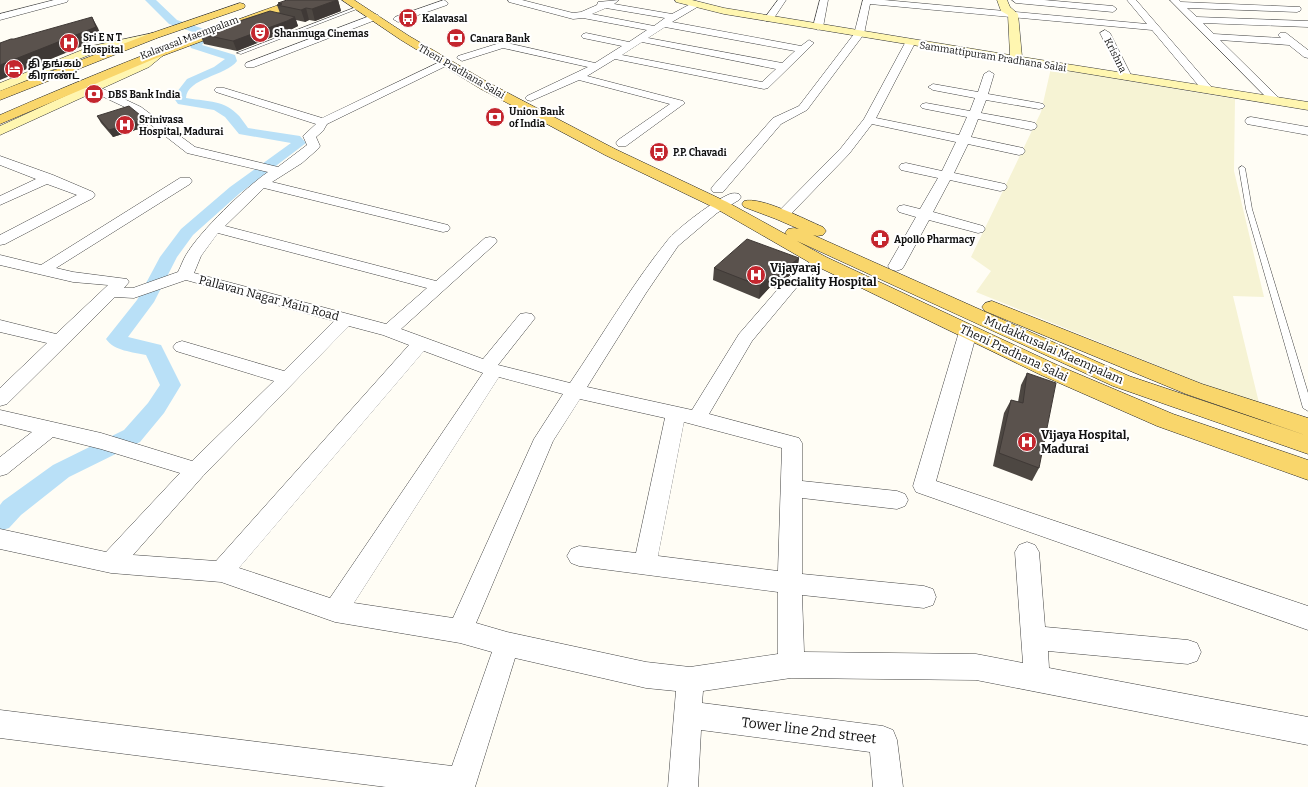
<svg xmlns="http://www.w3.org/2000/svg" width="1308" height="787" font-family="Bitter,'Noto Sans Tamil',serif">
<rect width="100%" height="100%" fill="#fffdf5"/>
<path fill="#f6f3d4" d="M1051,68L1235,99L1234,171L1264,297L1233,296L1260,407L976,292L991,271L971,257L1041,112Z"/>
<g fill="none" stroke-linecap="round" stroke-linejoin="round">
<path fill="#b9e0f7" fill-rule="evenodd" d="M145,0H156L177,20L210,31L211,33L202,45L235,55L237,61C226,76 187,78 186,98C203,101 223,100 236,113C241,117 244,123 248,128L300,136L306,143L240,193L193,235L177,257L154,302L128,337L161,345L181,385L164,413L140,442L69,477L21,515L9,528L0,531V505L3,501L53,465L124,430L148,403L160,385L146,355C133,352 114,351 106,339L137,300L160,257L181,229L230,187L291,143L239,134L225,117L214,110L178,104L173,97L187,79L214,67L225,59L191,48L190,46L199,34L169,24Z"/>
<defs>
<path id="lane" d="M359,6L362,7L241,54L237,53Z
M1242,166L1245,168L1252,209L1308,393V411L1303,408L1246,209L1239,168Z"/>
<path id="street" d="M54,0H68L67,2L0,20V14Z
M444,0L448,3L447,5L401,21L398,22L393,19L395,17Z
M508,0H522L573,13L581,12L597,5L598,2L619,0L614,4L672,14L696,1L700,4L699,6L672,22L801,46L809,40L814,43L768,88L764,89L615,59L587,76L683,101L685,103L626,146H618L616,143L618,140L670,104L579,80L531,101L527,100L525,98L527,96L588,67L503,48L462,61L457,58L458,56L503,42L595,63L622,46L583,38L581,36L583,34L586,33L629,42L647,30L583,18L573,19L509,2ZM606,8L665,18L654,26L592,14ZM665,27L795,51L782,63L648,38ZM642,42L776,69L762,82L622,55Z
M778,0H786L772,21H766L764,19Z
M820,0H828L823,27L818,30L813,27Z
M863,0H884L1147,24L1127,0H1136L1214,90L1212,92H1204L1152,30L870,4L864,34L807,110L781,124L723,192H713L711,189L713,186L773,118L799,106L854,34Z
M1012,0H1044L1113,6L1117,9L1113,12L1016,3Z
M1170,0H1179L1181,2L1300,7L1301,9L1300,11L1297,12L1187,8L1197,17L1308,21V27L1203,23L1214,34L1281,38L1278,35L1280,33H1286L1308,50V58L1304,57L1289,45L1220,40L1280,99L1282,101L1280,103H1272Z
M375,14L378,15L380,17L378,19L254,67H246L245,65L246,63Z
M1105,30L1110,33L1132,77L1131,79L1127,80L1122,77L1100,33Z
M910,40L915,43L876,118L959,135L967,117L926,109L922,108L920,106L922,104L926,103L970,111L975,98L933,90L928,87L933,84L978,92L984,74L989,71L994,74L988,94L1039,103L1043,104L1045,106L1043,108L1039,109L986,100L981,113L1031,122L1035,123L1037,126L1035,129L1031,130L978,119L971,137L1023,148L1025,151L1023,154L1019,155L968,144L954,173L1005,184L1007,187L1005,190L1000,191L950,180L933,212L983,226L985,229L983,232L978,233L929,220L904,266L902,269L896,271L890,269L888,266L916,217L899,212L897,209L899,206L904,205L920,209L938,178L901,170L899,167L901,164L906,163L942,171L956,142L872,124L849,154L787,218L782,219L777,218L775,215L841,148L864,119L905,43Z
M446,59L451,62L450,64L327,124L323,131L316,137L320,146L318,149L302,163L272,182L448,225L450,228L448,231L443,232L264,188L225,226L436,281L485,238L490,237L495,238L497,241L495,244L401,329L483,359L520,314L526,313L532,314L535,318L532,322L498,365L570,383C602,336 631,286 667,241C676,229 716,199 730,194C733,193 736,193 739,194L741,197L739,200L717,213L678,246L646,293L587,387L692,410L739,334L785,281L815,258L820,256L825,258L828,261L825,264L797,287L752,341L709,414L799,438L802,443V481L897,491L905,494L908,500L905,506L897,509L802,498V574L924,586L933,589L936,597L933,605L924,608L802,595L804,652L976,654L1023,663L1015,552L1019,545L1027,542L1035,545L1039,552L1045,627L1188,640L1197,643L1201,652L1197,661L1188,664L1048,651L1049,668L1308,717V745L976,680L791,678L703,691L702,703L883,726L893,730L897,740L903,787H873L870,752L701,730L698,787H668L676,691L646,688L515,658L475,787H386L0,738V710L452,766L492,652L460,643L335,622L221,582L111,573L0,549V529L106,552L180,473L101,449L53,437L7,474L0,476V457L32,432L0,424V410L101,433L192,461L274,381L176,351L173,347L176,343L182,341L284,371L334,321L186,280L134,298L115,297L7,404L0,406V388L47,343L0,332V320L56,334L108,285L73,282L0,265V255L41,265L180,178H190L192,181L190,184L56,268L73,272L127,279L129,282L124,288H133L178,272C181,266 183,260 186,255C200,231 245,188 268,172L187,153L133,111L89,90L88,88L89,86H97L141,107L195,147L278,167L307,145L303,136L316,124L216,92L214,90L216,88H224L322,118ZM218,233L427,288L386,324L194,273L201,256ZM349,326L383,335L409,345L216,561L133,555L203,476ZM424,351L483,373L330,598L239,568ZM499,377L563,394L534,439L453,618L354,603ZM580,399L665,418L636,553L579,546L571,549L567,556L571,563L579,566L778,592V654L690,667L646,662L507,632L476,623L553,441ZM684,422L782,448L778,571L658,556Z
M1251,117L1308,127V135L1247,124L1245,121L1247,118Z
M0,156L53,175L93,192L95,195L93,198L5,244L0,245V235L77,195L47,184L0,205V196L36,179L0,165Z
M968,326L974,328L977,332L936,481L1308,606V630L916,492L913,486L959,332L962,328Z"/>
<path id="secondary" d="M675,0H692L724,8L1010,55L1008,15L1001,11L997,0H1007L1010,7L1018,14L1022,57L1308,102V110L724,14L676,2Z
M153,33L159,36L157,38L99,51L0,91V83L92,46Z
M160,50L164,51L166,53L149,67L0,135V126L141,61L156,51Z"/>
<path id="primary" d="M293,0H308L307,2L154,59L0,124V115C96,73 194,34 293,0Z
M342,0H354L409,36L489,83L615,149L727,202L787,235L785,233L788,229L794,228L799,229L776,219L744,207L742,204L744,201C761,196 806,220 823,227L826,231L823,235L817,236L813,235L1129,376L1308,436V454L1113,386L797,241L826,257L1057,365L1173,414L1308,460V480L1157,426L1041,375L814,265L715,208L605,155L481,89L401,40Z
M240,3L244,4L245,6L244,8L157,38L0,100V91L149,34Z
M992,301L1202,384L1308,418V436L1186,394L985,311L982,307L985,303Z"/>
</defs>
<use href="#lane" stroke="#444" stroke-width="1"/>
<use href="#street" stroke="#444" stroke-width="1"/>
<use href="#secondary" stroke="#333" stroke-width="1"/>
<use href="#primary" stroke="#222" stroke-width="1"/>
<use href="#lane" fill="#fff" fill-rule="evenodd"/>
<use href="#street" fill="#fff" fill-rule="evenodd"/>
<use href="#secondary" fill="#fff6b0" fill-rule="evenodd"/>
<use href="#primary" fill="#f9d66b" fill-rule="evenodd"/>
</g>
<path fill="#4d4742" d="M338,0L341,11L315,21L309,20L305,22L296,20L298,26L290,30L237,51L204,44L200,34L280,13L277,5H279L278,3Z
M97,116L148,126L113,137L101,123Z
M799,258L797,270L784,280L776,289L771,286L759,299L713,280L714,268Z
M1027,373L1039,468L1032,481L993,466L1004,413L1011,400L1018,402L1021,385Z"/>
<path fill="#3f3936" d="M338,0L341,11L315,21L312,9Z
M306,8L309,20L305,22L301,10Z
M92,17L98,28L102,38L0,80V65Z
M295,17L298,26L290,30L237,51L233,41Z
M145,119L148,126L113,137L109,130Z
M799,258L797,270L784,280L776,289L778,276L786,268Z
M773,274L771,286L759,299L760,286Z"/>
<path fill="#5a524d" stroke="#3f3936" d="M287,0H337L312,9L306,8L301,10L277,5L282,4L278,3Z
M270,11L295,17L287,21L233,41L200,34Z
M92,17L96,27L0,65V43L11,39H14Z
M129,106L145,119L109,130L97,116Z
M747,239L799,258L786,268L778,276L773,274L760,286L714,268Z
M1027,373L1056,383L1039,468L999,453L1011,400L1023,403Z"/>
<defs>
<symbol id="bus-disc" viewBox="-11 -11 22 22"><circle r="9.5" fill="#c4262e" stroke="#fff"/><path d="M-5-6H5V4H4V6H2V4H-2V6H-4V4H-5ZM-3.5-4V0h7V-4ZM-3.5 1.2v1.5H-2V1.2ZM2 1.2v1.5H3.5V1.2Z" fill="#fff"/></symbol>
<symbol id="theatre-disc" viewBox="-11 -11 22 22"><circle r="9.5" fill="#c4262e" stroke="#fff"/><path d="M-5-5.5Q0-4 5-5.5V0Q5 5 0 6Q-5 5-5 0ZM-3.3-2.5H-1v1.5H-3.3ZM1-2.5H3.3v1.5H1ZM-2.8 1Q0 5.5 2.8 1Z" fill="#fff"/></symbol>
<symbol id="bank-disc" viewBox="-11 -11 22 22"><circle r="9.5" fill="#c4262e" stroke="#fff"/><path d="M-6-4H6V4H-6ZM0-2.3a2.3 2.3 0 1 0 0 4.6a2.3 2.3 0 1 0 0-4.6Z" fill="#fff"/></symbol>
<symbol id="hospital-disc" viewBox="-11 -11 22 22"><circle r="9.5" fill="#c4262e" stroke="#fff"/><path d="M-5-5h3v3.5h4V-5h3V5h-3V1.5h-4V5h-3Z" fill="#fff"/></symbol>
<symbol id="hotel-disc" viewBox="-11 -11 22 22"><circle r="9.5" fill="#c4262e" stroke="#fff"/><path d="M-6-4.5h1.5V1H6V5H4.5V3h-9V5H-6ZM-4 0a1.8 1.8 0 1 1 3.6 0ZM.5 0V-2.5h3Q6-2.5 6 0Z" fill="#fff"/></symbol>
<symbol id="pharmacy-disc" viewBox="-11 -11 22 22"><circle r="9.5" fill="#c4262e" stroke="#fff"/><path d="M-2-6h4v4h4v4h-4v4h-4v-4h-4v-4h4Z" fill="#fff"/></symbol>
</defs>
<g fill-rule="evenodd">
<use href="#bus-disc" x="397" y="7" width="22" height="22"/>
<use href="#theatre-disc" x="249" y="22" width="22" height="22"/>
<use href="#bank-disc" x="445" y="27" width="22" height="22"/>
<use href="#hospital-disc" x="58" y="32" width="22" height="22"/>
<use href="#hotel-disc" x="3" y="58" width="22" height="22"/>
<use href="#bank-disc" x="83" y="83" width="22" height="22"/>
<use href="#bank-disc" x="484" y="106" width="22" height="22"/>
<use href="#hospital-disc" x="114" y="114" width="22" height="22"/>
<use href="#bus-disc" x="648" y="141" width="22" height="22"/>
<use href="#pharmacy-disc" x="869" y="228" width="22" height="22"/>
<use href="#hospital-disc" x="745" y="264" width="22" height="22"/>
<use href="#hospital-disc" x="1016" y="431" width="22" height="22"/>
</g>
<g text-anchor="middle" stroke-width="4" stroke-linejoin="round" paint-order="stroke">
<g font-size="10" font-weight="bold" fill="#111" stroke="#fff" text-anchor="start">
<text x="422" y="22">Kalavasal</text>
<text x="274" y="37">Shanmuga Cinemas</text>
<text x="83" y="41">Sri E N T<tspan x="83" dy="12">Hospital</tspan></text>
<text x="470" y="42">Canara Bank</text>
<text x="28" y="67">தி தங்கம்<tspan x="28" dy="12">கிராண்ட்</tspan></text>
<text x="108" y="98">DBS Bank India</text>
<text x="509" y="115">Union Bank<tspan x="509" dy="12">of India</tspan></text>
<text x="139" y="123">Srinivasa<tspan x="139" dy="12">Hospital, Madurai</tspan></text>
<text x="673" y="156">P.P. Chavadi</text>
<text x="894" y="243">Apollo Pharmacy</text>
</g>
<g font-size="10" fill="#111" stroke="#fff">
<text transform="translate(189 37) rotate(-21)" y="4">Kalavasal Maempalam</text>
<text transform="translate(1116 55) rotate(63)" y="4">Krishna</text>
<text transform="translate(993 56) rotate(9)" y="4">Sammattipuram Pradhana Salai</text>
<text transform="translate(462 71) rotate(30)" y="4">Theni Pradhana Salai</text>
</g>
<g font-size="12" font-weight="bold" fill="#111" stroke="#fff" text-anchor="start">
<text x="770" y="272">Vijayaraj<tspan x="770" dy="14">Speciality Hospital</tspan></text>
<text x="1041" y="439">Vijaya Hospital,<tspan x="1041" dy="14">Madurai</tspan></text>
</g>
<g font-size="12" fill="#111" stroke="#fff">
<text transform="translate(269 298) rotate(15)" y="4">Pallavan Nagar Main Road</text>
<text transform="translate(1054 350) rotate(24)" y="4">Mudakkusalai Maempalam</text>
<text transform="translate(1014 353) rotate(25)" y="4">Theni Pradhana Salai</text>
</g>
<g font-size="14" fill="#111" stroke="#fff">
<text transform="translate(809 730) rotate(7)" y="5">Tower line 2nd street</text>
</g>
</g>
</svg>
